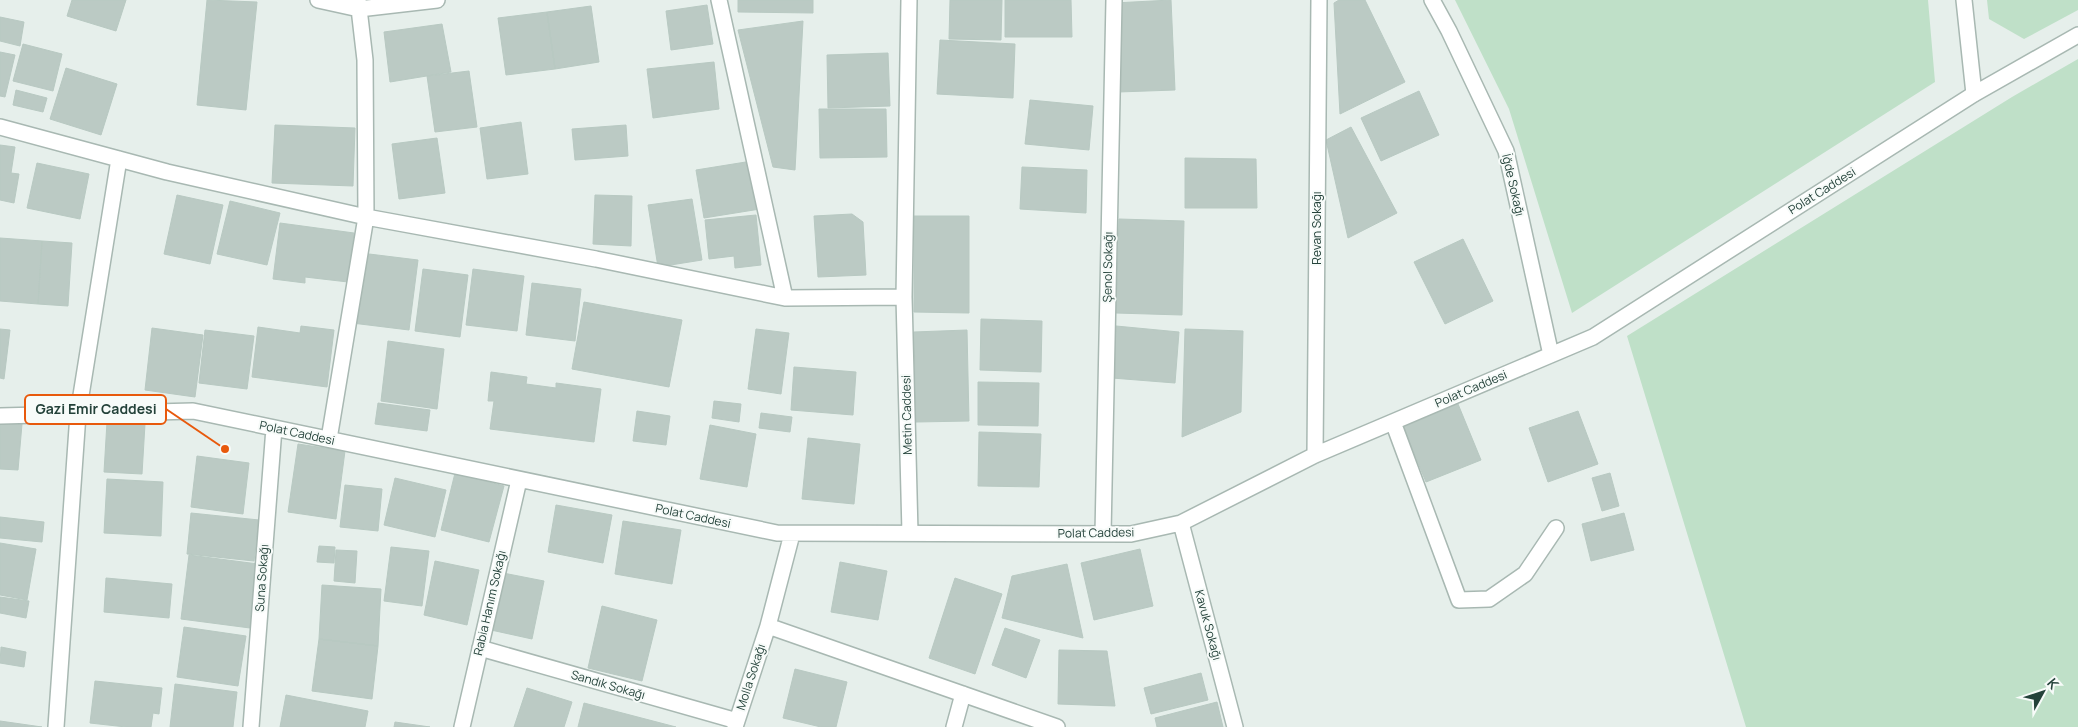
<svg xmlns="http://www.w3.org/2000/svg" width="2078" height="727" font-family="Manrope,sans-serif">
<rect width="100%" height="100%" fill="#e6efeb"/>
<path fill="#bfe0c8" d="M1455,0H1928L1935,82L1572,313L1509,109Z
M1987,0H2078V10L2024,39L1989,19Z
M2078,59V727H1746L1627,336L2012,97Z"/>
<path fill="#bbcac4" stroke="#b8c9c2" d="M72,0H126L116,31L67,16Z
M207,0L257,2L246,110L197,105Z
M738,0H813V13L738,12Z
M950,0H1002L1001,40L949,39Z
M1005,0H1071L1072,37H1005Z
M1171,0L1175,90L1118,92L1114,3Z
M1339,0H1365L1405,82L1340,114L1334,3Z
M707,5L713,44L671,50L666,11Z
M591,6L599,62L555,69L547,12Z
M547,12L555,69L506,75L498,18Z
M0,17L24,22L20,46L0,41Z
M803,21L795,170L773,167L738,30Z
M442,24L451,72L390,82L384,32Z
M940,40L1015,44L1013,98L937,94Z
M23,44L62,54L53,91L13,81Z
M0,52L15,55L5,97L0,96Z
M888,53L890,106L828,108L827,55Z
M714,62L719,109L653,118L647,69Z
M66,68L117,84L101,135L50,119Z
M469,71L477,127L435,132L427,76Z
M16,90L47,98L43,112L13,105Z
M1419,91L1439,135L1381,161L1361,118Z
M1030,100L1093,106L1089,150L1025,144Z
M819,109H886L887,157L820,158Z
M521,122L528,174L487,179L480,128Z
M275,125L355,128L353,186L272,183Z
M626,125L628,156L575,160L572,129Z
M1351,127L1397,213L1348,238L1326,140Z
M437,138L445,193L399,199L392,144Z
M0,145L15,147L11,173L19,174L14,203L0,200Z
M1185,158L1256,159L1257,208H1185Z
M752,161L760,209L704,218L696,170Z
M37,163L89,174L80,219L27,208Z
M1022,167L1087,170L1086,213L1020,209Z
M177,195L223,205L210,264L164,254Z
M595,195L632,196L631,246L593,244Z
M692,199L702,260L658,267L648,205Z
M230,201L280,213L267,265L217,254Z
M852,214L863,222L866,275L818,277L814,216Z
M756,215L761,265L735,268L734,256L709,259L705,220Z
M914,216H969V313L914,312Z
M1119,219L1184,221L1182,315L1116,313Z
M280,223L354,233L348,282L305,277V283L273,279Z
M0,238L42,241L38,304L0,301Z
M1463,239L1493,301L1445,324L1414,262Z
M42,241L72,243L68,306L38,304Z
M361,253L418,260L409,330L352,323Z
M423,269L468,275L460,337L415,331Z
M473,269L524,276L517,331L466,325Z
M532,283L581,289L575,341L526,335Z
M584,302L682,320L669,387L572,369Z
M981,319L1042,321L1041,372L980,370Z
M301,326L334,330L327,387L252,377L258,327L300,333Z
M1116,326L1179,332L1175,383L1112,378Z
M152,328L203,335L195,397L145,390Z
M0,329L10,330L4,379L0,378Z
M756,329L789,333L781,394L748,389Z
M1185,329L1243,331L1241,412L1182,437Z
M205,330L254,336L247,389L199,383Z
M967,330L969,421L916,422L914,332Z
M388,341L444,349L437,409L381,401Z
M794,367L856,372L853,415L791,410Z
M491,372L527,377L526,384L556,388V383L601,389L594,442L490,429L494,401H488Z
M978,382L1039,383L1038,426L978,425Z
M714,401L741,404L739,422L712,418Z
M378,403L430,410L427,431L375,424Z
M1458,404L1481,460L1426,482L1403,427Z
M637,411L670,416L666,445L633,441Z
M1578,411L1598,464L1548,482L1529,428Z
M761,413L792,417L790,432L759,428Z
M0,422L22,424L18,470L0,469Z
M107,422L145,424L142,474L104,472Z
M710,425L756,434L747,487L700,479Z
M979,432L1041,434L1039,487L978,486Z
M808,438L860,444L854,504L802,499Z
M298,444L345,451L336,519L288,512Z
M197,456L249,463L243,514L191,507Z
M455,473L504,486L489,542L441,530Z
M1610,473L1619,506L1602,511L1592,478Z
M395,478L446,490L435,537L384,525Z
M107,479L163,482L161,536L104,533Z
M345,485L382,489L378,531L340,527Z
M556,505L612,515L603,563L548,552Z
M191,513L259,520L254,561L187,554Z
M1624,513L1634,550L1591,561L1582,524Z
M0,517L44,522L42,542L0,538Z
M623,521L681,530L672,584L615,574Z
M0,543L36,549L27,600L0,595Z
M319,546L335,547L334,563L317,562Z
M391,547L429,551L422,606L384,601Z
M1140,549L1153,606L1094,620L1081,563Z
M336,550L357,551L355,583L334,581Z
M189,555L258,564L250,628L181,619Z
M435,561L479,570L467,625L424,615Z
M840,562L887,571L878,620L831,612Z
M1067,564L1083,638L1002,618L1012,576Z
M503,573L544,581L532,639L491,630Z
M106,578L172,584L169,618L104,612Z
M955,578L1002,594L975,674L929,658Z
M322,585L381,589L378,646L319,639Z
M0,597L29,601L26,618L0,613Z
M602,606L657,620L642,681L588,668Z
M184,627L246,636L238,686L177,677Z
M1005,628L1040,640L1026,678L992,665Z
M319,639L378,646L372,699L312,691Z
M1,647L26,652L24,667L0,663Z
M1059,650L1107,651L1115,706L1058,704Z
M795,669L847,682L836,727H821L783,718Z
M1201,673L1208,700L1151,714L1144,688Z
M95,681L162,688L159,714L153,713L151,727H126L90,723Z
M175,684L237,692L233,727H170Z
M527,688L572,702L564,727H514Z
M286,695L368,711L365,727H280Z
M1217,702L1223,727H1157L1155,718Z
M584,703L676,727H578Z
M0,721L42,727H0Z
M395,722L430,727H394Z"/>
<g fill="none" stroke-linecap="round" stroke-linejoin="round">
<defs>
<path id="minor" d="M318,0L359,9L437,0
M719,0L785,298L904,297L909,0
M1432,0L1449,31L1506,151L1551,355
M1964,0L1974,94
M0,127L167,172L366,217L596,259L785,298
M904,297L910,533
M0,416L193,411L777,533L1131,534L1181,523L1315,455L1593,337L1974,94L2078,35
M1393,422L1459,600L1489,599L1525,574L1556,528
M329,439L366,217L365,60L358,0
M1315,455L1319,0
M1181,523L1235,727
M792,534L768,626L1057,727
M1103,534L1114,0
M480,648L737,721
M56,727L78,414L119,159
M251,727L274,428
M462,727L519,480
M735,727L768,626
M954,727L963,694"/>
</defs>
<use href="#minor" stroke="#a8b8b2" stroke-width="18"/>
<use href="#minor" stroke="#fff" stroke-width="15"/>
</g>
<g text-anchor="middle" stroke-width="4" stroke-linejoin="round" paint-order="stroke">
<g font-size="12" fill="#24423a" stroke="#f7fbf9">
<text transform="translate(1513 185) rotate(77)" y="4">İğde Sokağı</text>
<text transform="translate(1822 191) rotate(-32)" y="4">Polat Caddesi</text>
<text transform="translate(1317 228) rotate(-90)" y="4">Revan Sokağı</text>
<text transform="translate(1108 267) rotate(-89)" y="4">Şenol Sokağı</text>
<text transform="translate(1471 389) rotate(-23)" y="4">Polat Caddesi</text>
<text transform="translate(907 415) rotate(-91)" y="4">Metin Caddesi</text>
<text transform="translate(297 433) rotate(12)" y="4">Polat Caddesi</text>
<text transform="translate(693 516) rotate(12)" y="4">Polat Caddesi</text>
<text transform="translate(1096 533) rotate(-1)" y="4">Polat Caddesi</text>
<text transform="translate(262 578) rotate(-86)" y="4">Suna Sokağı</text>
<text transform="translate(490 603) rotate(-77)" y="4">Rabia Hanım Sokağı</text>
<text transform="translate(1208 625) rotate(75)" y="4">Kavuk Sokağı</text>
<text transform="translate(751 677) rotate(-72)" y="4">Molla Sokağı</text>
<text transform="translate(608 685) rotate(16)" y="4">Sandık Sokağı</text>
</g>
</g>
<path fill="none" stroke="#e8590c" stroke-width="2" d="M225 449L166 409"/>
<circle fill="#e8590c" stroke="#f7fbf9" stroke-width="2" cx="225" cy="449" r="5"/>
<rect fill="#f7fbf9" stroke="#e8590c" stroke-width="2" x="25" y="395" width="141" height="29" rx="5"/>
<g font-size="14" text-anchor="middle" font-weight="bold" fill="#24423a">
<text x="96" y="414">Gazi Emir Caddesi</text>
</g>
<g transform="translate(2043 692) rotate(50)" stroke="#f7fbf9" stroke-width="4" paint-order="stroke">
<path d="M0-4L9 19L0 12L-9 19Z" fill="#24423a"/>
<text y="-8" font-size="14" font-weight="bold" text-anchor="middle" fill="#24423a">K</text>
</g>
</svg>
